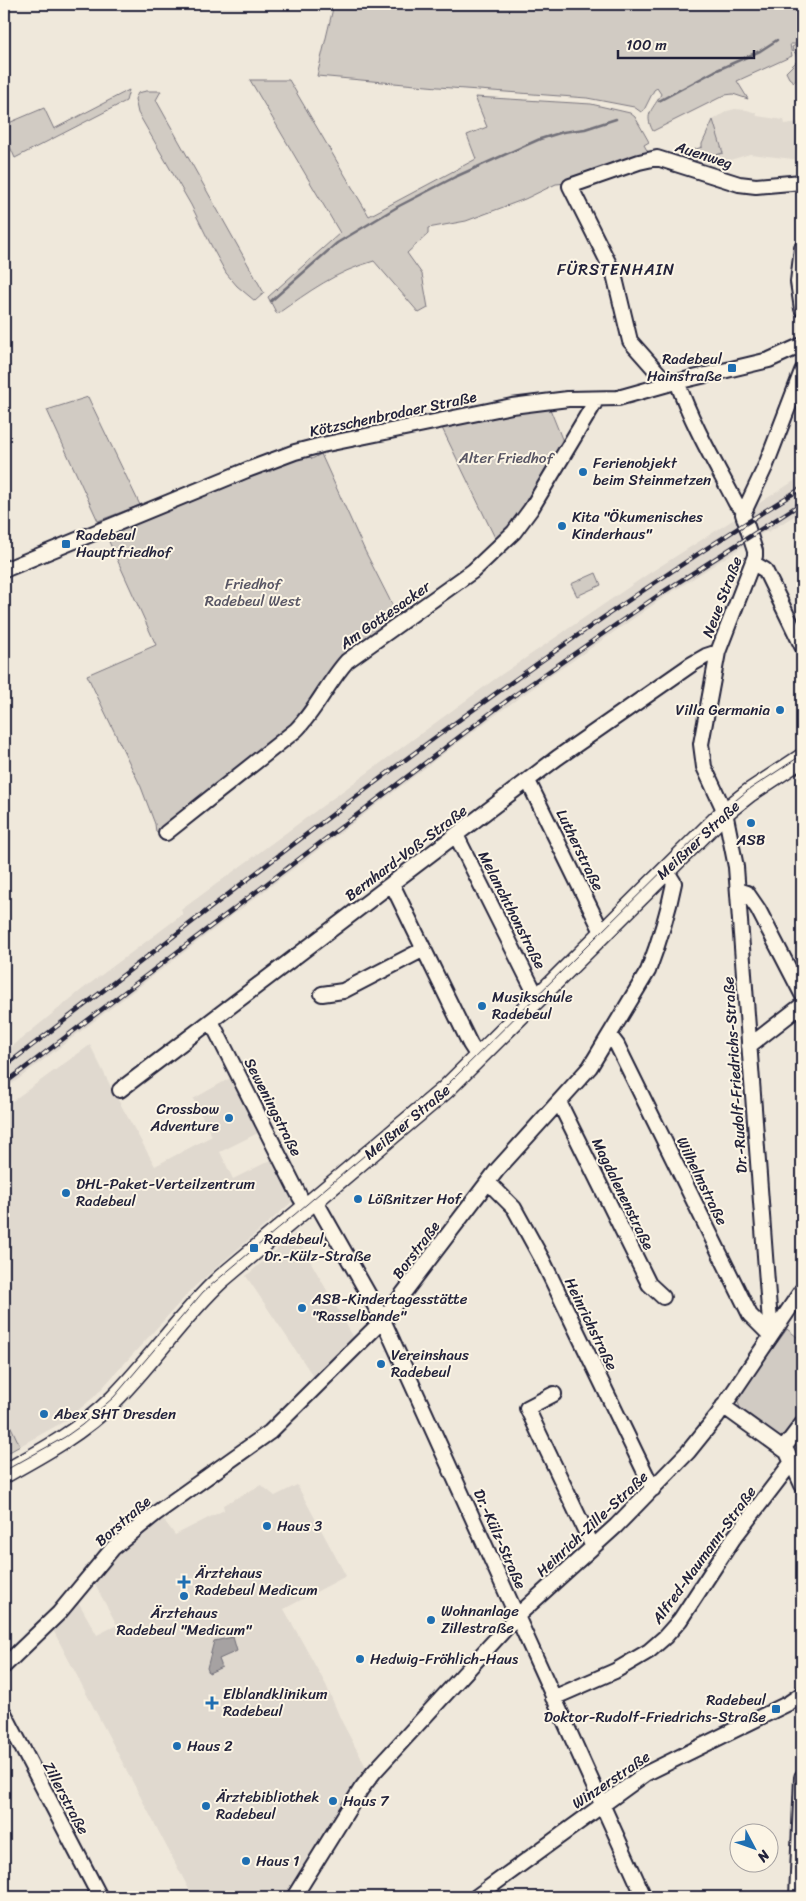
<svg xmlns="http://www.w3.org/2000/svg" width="806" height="1901" font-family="Sriracha,sans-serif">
<rect width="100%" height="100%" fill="#efe8db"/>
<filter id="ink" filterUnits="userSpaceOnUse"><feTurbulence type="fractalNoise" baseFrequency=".02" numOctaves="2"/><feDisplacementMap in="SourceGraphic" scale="10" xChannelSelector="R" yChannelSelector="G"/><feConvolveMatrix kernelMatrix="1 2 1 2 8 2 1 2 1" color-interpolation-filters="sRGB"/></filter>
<g filter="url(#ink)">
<path fill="#e0d9cf" d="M735,109L747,110L756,113L757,116L784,120L785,124L800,122L802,133V160L750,154L704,168L693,164L694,161L723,153L713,120L727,111Z
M802,476V511L768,532H765L663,598L513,702L442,755L4,1090V1053L84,988L183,914L181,910L495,679L648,574Z
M90,1045L112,1089L155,1166L212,1136L193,1099L232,1077L260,1132L220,1152L233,1179L273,1159L293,1201L193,1288L94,1397L65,1421L20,1446L4,1412V1107Z
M295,1234L355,1340L315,1379L246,1276Z
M261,1485L275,1496L297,1485L346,1576L284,1609L326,1685L341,1720L367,1769L287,1897H193L52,1628L76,1598L97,1635L117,1625L93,1581L117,1551L161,1516L175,1535L224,1510L223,1505Z"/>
<path fill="#d1cbc3" stroke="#7a767f" d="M334,4H802V44H790L792,56L737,81L748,99L733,94L725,95L653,131C643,113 654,109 661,94L657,88L654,90L644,110L641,112L634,107L587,98L438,87L317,76Z
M796,45H800L802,47V71L794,82L789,78L786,72L797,61L796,54L793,51L792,47Z
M250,80H289L369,216L476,159L467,135L487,127L475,97L591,104L630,113L635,117L649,142L644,145L649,154L568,183L556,184L525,199L466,221L428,228V234L407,253L422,274L428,308L419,313L374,261C335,272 310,291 277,314L268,297L340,233Z
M129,90L126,101L15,158L4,133V125L44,108L54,129Z
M146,91H161L156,100L264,293L255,301L237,286L226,273L214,251L191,205L138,113L135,99L138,93Z
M713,120L723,153L694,161L693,164L679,159L693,150L702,147V144Z
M88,397L140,505L98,521L47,410Z
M550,409L564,444L528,505L497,542L442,428L499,415Z
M321,454L365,551L399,618L338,661L301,719L228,774L215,787L163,832H156L155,824L141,787L87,675L156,645L106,535L267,469L270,472C275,469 274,466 278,464C286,459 301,455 310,456L312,459Z
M596,573L601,585L577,596L571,584Z
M787,1329L802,1341V1418L786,1441L741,1412L737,1398Z
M4,1412L20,1446L4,1455Z"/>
<path fill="#a6a2a2" stroke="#716f79" d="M233,1637L237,1651L219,1659L222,1667L209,1673L207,1668L214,1641Z"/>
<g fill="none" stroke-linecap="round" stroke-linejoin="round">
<path stroke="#716f79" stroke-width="2.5" d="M659,101L715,71L760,51L777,40
M271,301L337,243L399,206L455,177L540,139L563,132L585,129L616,119"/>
<defs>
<path id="minor" d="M802,248L798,282L802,309
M677,381C692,424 715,463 736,503L744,510
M668,384L630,341L614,274L570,186L639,162L657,158L739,184L756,186L802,182
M753,563L765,570L802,646
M4,570L247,470L295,452L322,445L512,406L568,399L618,398L668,384L769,360L802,345
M528,781L603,934
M166,833L296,730C316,710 328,682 347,661L473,571L514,532L531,509L597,399
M456,835L538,999
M392,884L470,1044L479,1058
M738,890L747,893L758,909L802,994
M322,994L343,991L424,949
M211,1021L300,1197L306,1207
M610,1036L617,1045L750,1315L771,1336
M749,1046L802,1005
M120,1090L557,758L692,664L706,656L718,652
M559,1102L649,1284L663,1297
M488,1182L514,1208L542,1259L653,1489
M315,1200L383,1320L644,1897
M771,1336L736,867L725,812L704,767L701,744L718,652L755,556V551L743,514L766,465L802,371
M554,1394L527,1408L593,1547
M723,1406L787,1452L802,1485
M783,1449L802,1424
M4,1666L59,1613L113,1548L155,1514L270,1432L383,1320L497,1170L590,1067L648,971C659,942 668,913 674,883L666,870
M553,1698L615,1671L649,1651L665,1637L680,1620L733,1539L792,1462
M4,1713L100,1897
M294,1897L361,1789L374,1772L517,1616L616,1526L688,1452L717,1416L802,1290
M476,1897L645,1774L789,1703L802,1694
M797,1897L802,1777"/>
<path id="major" d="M4,1474C44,1452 82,1431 114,1399C152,1361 181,1316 221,1279L445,1090L725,812L749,793L802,758"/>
</defs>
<use href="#minor" stroke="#22223b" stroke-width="18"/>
<use href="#major" stroke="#22223b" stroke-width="21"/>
<use href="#minor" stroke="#fcf5e5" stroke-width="14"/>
<use href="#major" stroke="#fcf5e5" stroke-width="18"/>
<path stroke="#22223b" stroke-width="1" d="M4,1471L65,1437L82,1425L114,1397L203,1292L443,1089L724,810L747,791L802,755"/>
<defs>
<path id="rail" d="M4,1067C265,867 521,660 802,488
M4,1084L509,699L660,594L802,503"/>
</defs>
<use href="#rail" stroke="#22223b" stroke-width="4.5"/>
<use href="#rail" stroke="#fcf5e5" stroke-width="2.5" stroke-dasharray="8" stroke-linecap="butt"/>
</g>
</g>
<g fill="#1f6fb2" stroke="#fcf5e5" stroke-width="2">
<rect x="727" y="363" width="10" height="10" rx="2.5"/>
<circle cx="583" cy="472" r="5"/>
<circle cx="562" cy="526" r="5"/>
<rect x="61" y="539" width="10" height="10" rx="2.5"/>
<circle cx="780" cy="710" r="5"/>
<circle cx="751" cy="823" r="5"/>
<circle cx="482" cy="1006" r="5"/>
<circle cx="229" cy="1118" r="5"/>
<circle cx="66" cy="1193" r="5"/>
<circle cx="358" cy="1199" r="5"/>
<rect x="249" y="1243" width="10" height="10" rx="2.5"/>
<circle cx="302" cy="1308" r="5"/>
<circle cx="381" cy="1364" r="5"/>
<circle cx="44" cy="1414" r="5"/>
<circle cx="267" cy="1526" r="5"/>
<path d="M181.5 1574.5h5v5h5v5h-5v5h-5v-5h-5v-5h5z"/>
<circle cx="184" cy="1596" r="5"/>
<circle cx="431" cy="1620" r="5"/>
<circle cx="360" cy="1659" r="5"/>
<path d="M209.5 1695.5h5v5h5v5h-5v5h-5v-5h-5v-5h5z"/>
<rect x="771" y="1704" width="10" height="10" rx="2.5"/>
<circle cx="177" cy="1746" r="5"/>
<circle cx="333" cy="1801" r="5"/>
<circle cx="206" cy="1806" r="5"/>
<circle cx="246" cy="1861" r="5"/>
</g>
<g text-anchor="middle" stroke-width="4" stroke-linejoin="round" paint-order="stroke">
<g font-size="15" fill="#22223b" stroke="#fcf5e5">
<text transform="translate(704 155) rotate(18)" y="5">Auenweg</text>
<text transform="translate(393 414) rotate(-12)" y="5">Kötzschenbrodaer Straße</text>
<text transform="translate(722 597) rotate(-69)" y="5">Neue Straße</text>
<text transform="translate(385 615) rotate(-35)" y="5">Am Gottesacker</text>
<text transform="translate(698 840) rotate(-43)" y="5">Meißner Straße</text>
<text transform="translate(580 850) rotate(64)" y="5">Lutherstraße</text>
<text transform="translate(406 853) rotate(-37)" y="5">Bernhard-Voß-Straße</text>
<text transform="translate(512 910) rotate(63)" y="5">Melanchthonstraße</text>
<text transform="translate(735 1075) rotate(-94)" y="5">Dr.-Rudolf-Friedrichs-Straße</text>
<text transform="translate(273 1107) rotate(63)" y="5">Seweningstraße</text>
<text transform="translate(407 1122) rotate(-40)" y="5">Meißner Straße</text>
<text transform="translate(702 1181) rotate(64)" y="5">Wilhelmstraße</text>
<text transform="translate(623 1194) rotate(64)" y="5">Magdalenenstraße</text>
<text transform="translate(416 1250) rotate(-53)" y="5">Borstraße</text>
<text transform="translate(591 1324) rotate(64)" y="5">Heinrichstraße</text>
<text transform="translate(123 1521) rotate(-41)" y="5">Borstraße</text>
<text transform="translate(592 1524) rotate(-43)" y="5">Heinrich-Zille-Straße</text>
<text transform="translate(500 1539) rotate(66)" y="5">Dr.-Külz-Straße</text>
<text transform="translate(704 1555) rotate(-54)" y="5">Alfred-Naumann-Straße</text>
<text transform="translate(611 1780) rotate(-34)" y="5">Winzerstraße</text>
<text transform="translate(66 1798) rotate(62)" y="5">Zillerstraße</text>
</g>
<g font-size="15" fill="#22223b" stroke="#fcf5e5" text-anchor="start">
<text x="722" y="364" text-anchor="end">Radebeul<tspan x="722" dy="17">Hainstraße</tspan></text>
<text x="593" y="468">Ferienobjekt<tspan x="593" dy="17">beim Steinmetzen</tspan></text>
<text x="572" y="522">Kita "Ökumenisches<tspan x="572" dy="17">Kinderhaus"</tspan></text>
<text x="76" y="540">Radebeul<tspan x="76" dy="17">Hauptfriedhof</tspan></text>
<text x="770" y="715" text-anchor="end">Villa Germania</text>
<text x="751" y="845" text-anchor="middle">ASB</text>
<text x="492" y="1002">Musikschule<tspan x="492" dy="17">Radebeul</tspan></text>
<text x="219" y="1114" text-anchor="end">Crossbow<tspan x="219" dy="17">Adventure</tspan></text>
<text x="76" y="1189">DHL-Paket-Verteilzentrum<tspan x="76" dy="17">Radebeul</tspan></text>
<text x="368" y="1204">Lößnitzer Hof</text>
<text x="264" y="1244">Radebeul,<tspan x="264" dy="17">Dr.-Külz-Straße</tspan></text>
<text x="312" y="1304">ASB-Kindertagesstätte<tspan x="312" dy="17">"Rasselbande"</tspan></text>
<text x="391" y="1360">Vereinshaus<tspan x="391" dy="17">Radebeul</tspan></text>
<text x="54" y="1419">Abex SHT Dresden</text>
<text x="277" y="1531">Haus 3</text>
<text x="195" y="1578">Ärztehaus<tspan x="195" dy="17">Radebeul Medicum</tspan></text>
<text x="441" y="1616">Wohnanlage<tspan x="441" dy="17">Zillestraße</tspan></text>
<text x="184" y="1618" text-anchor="middle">Ärztehaus<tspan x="184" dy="17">Radebeul "Medicum"</tspan></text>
<text x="370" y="1664">Hedwig-Fröhlich-Haus</text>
<text x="223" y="1699">Elblandklinikum<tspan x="223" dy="17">Radebeul</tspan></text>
<text x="766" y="1705" text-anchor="end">Radebeul<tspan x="766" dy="17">Doktor-Rudolf-Friedrichs-Straße</tspan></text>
<text x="187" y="1751">Haus 2</text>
<text x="216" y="1802">Ärztebibliothek<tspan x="216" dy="17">Radebeul</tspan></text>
<text x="343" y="1806">Haus 7</text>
<text x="256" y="1866">Haus 1</text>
</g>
<g font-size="15" fill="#575564" stroke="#fcf5e5">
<text x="506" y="463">Alter Friedhof</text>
<text x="253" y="589">Friedhof<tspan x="253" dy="17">Radebeul West</tspan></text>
</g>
<g font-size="16" letter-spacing="1" fill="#22223b" stroke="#fcf5e5">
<text x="616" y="275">FÜRSTENHAIN</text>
</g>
</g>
<rect width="806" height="1901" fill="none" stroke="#fcf5e5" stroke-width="20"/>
<rect x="10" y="10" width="786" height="1881" fill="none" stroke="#22223b" stroke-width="2" filter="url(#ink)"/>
<g transform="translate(754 1848) rotate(131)"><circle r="24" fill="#fcf5e5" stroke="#a5a1a1"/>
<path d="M0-4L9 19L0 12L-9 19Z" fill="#1f6fb2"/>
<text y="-8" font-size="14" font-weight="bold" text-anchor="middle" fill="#22223b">N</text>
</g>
<path d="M618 50v8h136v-8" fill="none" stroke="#22223b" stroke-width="2.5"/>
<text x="626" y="50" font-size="15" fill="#22223b" stroke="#fcf5e5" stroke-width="4" paint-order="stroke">100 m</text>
</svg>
